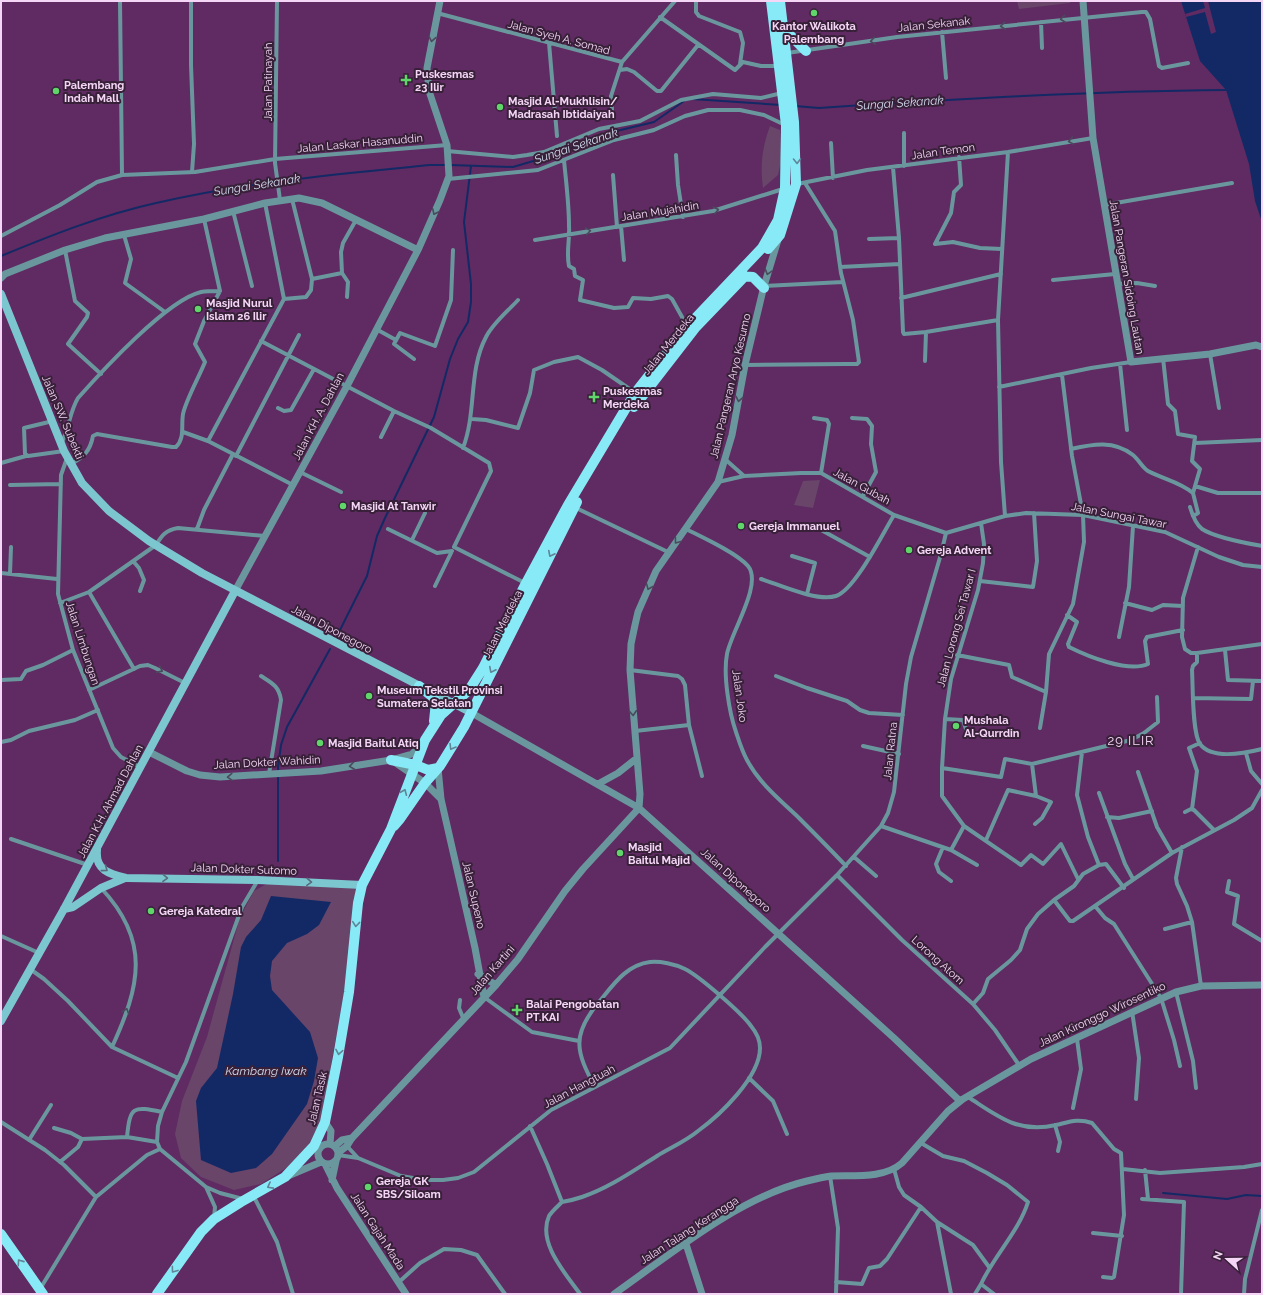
<svg xmlns="http://www.w3.org/2000/svg" width="1263" height="1295" font-family="Raleway,sans-serif">
<rect width="100%" height="100%" fill="#5f2b62"/>
<path fill="#684569" d="M1017,1H1071L1070,3L1019,9Z
M770,126L780,130L781,162L778,175L763,188C760,166 762,147 770,126Z
M820,480L813,508L794,505L803,481Z
M268,883L357,888L347,975L322,1117L308,1147L288,1167L261,1184L234,1190L201,1177L181,1158L175,1134L182,1101L207,1037L240,917L254,891Z"/>
<path fill="#132965" d="M1181,1H1262V222L1255,201L1249,164L1226,90L1200,61Z
M271,896L331,902L319,925L307,934L287,943L272,961L270,976L272,990L310,1032L318,1058L314,1081L307,1104L272,1154L256,1168L231,1173L201,1160L196,1101L201,1088L217,1068L233,994L241,947L246,937L261,920Z"/>
<path fill="#5f2b62" d="M1203,1H1208L1216,32L1211,34L1205,12L1186,17L1185,14L1205,8Z"/>
<g fill="none" stroke-linecap="round" stroke-linejoin="round">
<path stroke="#132965" stroke-width="2" d="M692,99L781,105
M795,106L819,108C955,99 1090,91 1226,90
M450,165L513,167L557,154L604,134L654,122L684,101
M1,256C52,235 102,215 156,203C246,182 338,174 430,165H446
M337,636L367,576L377,536L385,518L434,417L450,359L458,339L468,322L471,302V284L464,222L471,166
M278,861V767L281,745L287,727L330,649
M1163,1193L1227,1199L1246,1195L1262,1196"/>
<path stroke="#6a979d" stroke-width="4" d="M120,1L122,175L195,172L275,159L447,145
M191,1V65L194,144L192,172
M277,1L275,163L280,200
M696,1V12L699,16L740,32L743,43L740,64
M437,13L622,62L675,1
M660,17L735,70L743,62L761,66H779
M1041,22L1042,48
M942,32L946,78
M549,43L557,136
M787,53L897,37L1142,12H1146L1150,19L1159,66L1162,68L1188,63
M620,70L627,69L634,72L657,91H661L698,45
M612,110L611,96L622,62
M904,133V166
M831,143L833,178
M447,151L513,157L527,155L544,152L599,129L640,121L681,100L713,94L761,98L782,93
M676,155L678,185L683,217
M959,157L961,185L954,192L951,213L935,244L953,242L980,248L1002,249
M564,160C566,182 569,203 569,226C570,240 566,252 569,266L574,269L575,276L583,280L580,300L614,308L628,307L633,298L651,299L668,296L672,299L687,326
M893,167L899,238
M613,175L617,227
M448,179L538,170L614,140L654,130L685,116L708,110H740L764,115L785,125
M797,184L867,170L1008,152L1093,138
M292,199L312,279L342,273
M1104,205L1232,183
M233,211L252,286
M621,226L624,260
M124,235L131,259L125,283L165,312
M1,236L60,205L97,182L122,175
M869,239L899,238L903,332L904,334L926,332
M535,240L713,211L783,189
M65,250L75,301L88,313L87,317L68,344L101,374
M840,267L900,264
M1053,280L1115,274
M1117,284L1137,283L1155,286
M764,286L843,282
M347,297L348,282L342,273L341,252L343,243L356,220
M901,298L1001,274
M284,299L306,297L311,290L312,279
M376,329L396,340
M261,341L394,411L431,428L489,463L491,471L454,547L525,583
M1210,354L1219,408
M1163,358L1168,404L1175,411L1178,434L1195,437L1192,461L1200,469L1193,493L1198,513L1193,516
M414,359L394,344L400,333L435,346L451,300L453,250
M925,361L926,332L998,320
M1120,364L1127,430
M745,365L846,364H857L859,362L853,320L841,273L835,231L805,183
M999,387L1091,368L1131,362
M278,408L284,411L291,410L314,369
M814,418L827,420L829,424L821,473
M852,418L867,419L872,426L871,444L876,472L863,496
M472,419L486,420L518,428L530,393L534,370L554,362L578,357L602,370L634,392
M53,421L24,428L25,454L28,456L64,451
M183,432L208,441L293,485
M381,437L394,411
M208,441L284,299L265,203
M62,442C69,428 70,411 78,398C102,371 167,300 201,292C207,291 214,291 220,291
M1195,443L1262,440
M463,448C477,411 468,371 486,337C493,323 508,311 518,300
M1071,449C1093,444 1114,440 1133,455C1139,460 1142,467 1148,471C1163,479 1180,482 1193,493
M236,456L299,335
M67,458L61,475L58,594L73,650L113,748L121,757L140,767
M726,460L744,476
M1,463L26,456
M71,464C84,457 90,451 93,436L97,434L172,447H176C185,438 181,426 183,414C186,400 199,377 205,362L195,344L204,321L220,291L204,219
M300,472L341,492
M718,482L744,476L801,473H821L894,515L946,533
M10,485L61,484
M1195,486L1218,493H1262
M574,507L668,552
M1190,507C1192,514 1196,524 1202,529C1216,538 1245,543 1262,546
M1005,516L1001,462L998,320L1008,152
M814,526L870,557
M197,529L204,510L233,454
M388,529L437,553L452,551
M686,529C702,537 737,553 748,566C763,584 731,632 727,654C723,674 729,712 736,732C739,741 742,751 747,760C759,783 780,800 799,818C815,834 830,849 846,866
M946,533L1005,516L1026,513L1083,515L1165,532L1219,557L1243,565L1262,567
M412,540L425,513
M1198,547L1183,598L1182,637L1185,649L1191,653H1197V662L1193,666L1192,670C1193,685 1192,733 1200,744C1212,760 1246,753 1262,749
M792,556L815,563L807,594
M133,561L139,568L144,580L140,591
M1,573L57,579
M10,574L11,547
M761,579C780,585 817,602 836,596C855,590 883,533 894,515
M980,581L1033,587L1037,561L1034,513
M435,586L452,551
M89,592L134,669
M60,603L89,592L156,545C162,535 166,530 178,528L265,536
M1125,603L1152,610L1163,605L1183,606
M1067,615L1077,622L1068,644L1069,647C1087,656 1128,673 1148,664L1145,641L1147,637L1183,630
M1119,637L1129,587L1133,526
M1225,650L1228,680L1262,681
M1197,653L1262,644
M957,655L1009,665L1012,677L1046,692L1040,728
M630,670L678,676L682,679L685,685L689,725L702,776
M261,676C272,683 279,686 281,700L269,774
M776,676L807,688L847,701L860,710L869,713L903,715
M1,680L21,679L26,671L43,665L73,650
M89,690L140,666L148,665L155,668L185,683
M1046,692L1049,654L1073,604L1084,542L1083,515L1072,456L1062,375
M1194,698L1251,699L1253,681
M945,719L963,720L966,729
M635,731L689,725
M1,742L11,740L29,731L75,720L98,710
M863,746L899,754
M1082,752L1077,795L1088,837L1099,865
M1246,753L1251,771L1262,784
M1032,764L1036,796L1051,802L1042,818L1035,824
M942,768L1001,777L1005,759L1032,764L1131,740L1144,733L1158,722L1157,697
M1138,772L1157,827L1172,853
M1099,793L1125,864L1133,879
M1192,809L1197,771L1189,748L1200,743
M1185,812L1191,809L1194,810L1214,830
M1107,817L1119,818L1152,811
M881,826L951,850L964,826L1021,865L1031,855L1043,864L1061,844L1078,879
M964,826L942,796V768L945,719L951,679L978,590L983,563L984,544L981,523
M11,839L88,865
M986,840L1008,790L1036,796
M943,847L936,864L939,872L951,881
M1182,847L1176,878L1177,884L1187,906L1192,922L1201,986
M951,850L977,865
M854,857L876,876
M837,875L902,940L973,1004L995,1030L1019,1065
M1229,881L1227,892L1238,896L1234,924L1262,941
M101,888C151,941 140,986 112,1047
M1054,900L1070,921H1073L1172,853L1234,820L1252,808L1262,790
M1095,906L1105,918L1114,924L1161,998L1174,1040L1180,1066
M1165,929L1192,922
M1,936L39,953
M30,969L44,979L68,1001L112,1047L178,1078
M1176,992L1193,1061L1196,1088
M484,997L532,1032L579,1041
M460,1000L459,1008L464,1020
M973,1004L983,993L988,979L1011,960L1020,950L1027,929L1038,914L1054,900L1074,886L1083,874L1099,865L1106,864L1124,888
M1132,1011L1139,1058L1136,1099
M749,1078L773,1101L787,1134
M968,1097C998,1116 1018,1134 1056,1125C1069,1122 1078,1118 1092,1123L1114,1149L1121,1153L1124,1215L1114,1277L1112,1278L1103,1277
M1073,1108L1081,1069L1077,1039
M1,1122L45,1150L64,1165L96,1197
M1055,1125L1060,1142L1058,1151
M530,1126L547,1164L562,1202C557,1207 552,1211 549,1216C537,1243 566,1274 580,1294
M54,1128L71,1133L82,1139L78,1147L60,1162
M82,1139L127,1137
M29,1140L51,1105
M157,1142L127,1137C130,1106 133,1106 162,1112
M921,1143L943,1156L964,1161L987,1173L1007,1185L1028,1202C1019,1231 994,1256 981,1284L994,1294
M346,1145L358,1158L401,1176L425,1180H443L458,1178L474,1172L551,1110L670,1048L765,947L837,875L881,826L888,813L894,792L906,684L911,657L941,554L946,533
M338,1155L358,1158
M894,1169L899,1187L904,1195L921,1207L937,1222L951,1294
M1123,1169L1160,1173L1244,1167L1262,1164
M1145,1170L1148,1199
M830,1176L838,1228L836,1294
M206,1187L220,1193L243,1199
M253,1195L277,1242L293,1294
M1142,1199L1184,1202L1181,1294
M562,1202C568,1201 576,1199 582,1197C609,1188 633,1171 657,1156C670,1148 686,1141 698,1131C720,1115 760,1077 760,1048C760,1040 756,1032 751,1026C742,1013 699,976 685,969C675,964 660,961 650,962C626,965 613,985 599,1002C571,1035 576,1052 595,1087
M214,1218L215,1207L206,1187L160,1149L157,1142L158,1126L162,1112L186,1062L242,907L258,880
M937,1222L973,1245L989,1267
M1093,1233L1122,1236
M399,1282L420,1263L444,1249L461,1250L477,1255L505,1294
M836,1282L862,1284L869,1268L880,1266L887,1259L921,1207
M40,1289L96,1197L147,1155L160,1149
M975,1294L981,1284
M1244,1294L1245,1279L1262,1210"/>
<path stroke="#6a979d" stroke-width="7" d="M1083,1L1093,138L1131,362L1210,354L1256,345L1262,347
M1,278L5,274L65,250L105,238L204,219L265,203L299,198L322,203L418,250
M235,591L347,386L418,250L440,200L449,176L447,145L429,91L427,68L440,1
M470,712L639,808L894,1038L960,1101
M149,752L187,771L200,775L220,777L321,771L391,760L412,754L421,745
M396,763L425,783L441,799
M438,768L441,799L475,948L484,997
M598,784L618,773L637,758
M478,974L496,985
M325,1122L331,1131L330,1144
M318 1154a10 10 0 1 1 20 0a10 10 0 1 1-20 0Z
M335,1146L342,1140L352,1138
M338,1153L347,1146L352,1138L496,985L518,959L565,891L583,869L639,808L640,794L630,670L631,644L635,625L638,612L656,571L718,482L732,435L745,365L764,286L778,240
M325,1164L337,1188L406,1294
M288,1176L321,1162
M332,1180L336,1161
M686,1244L702,1294
M614,1294C671,1254 739,1197 807,1181C815,1179 823,1177 831,1176C853,1175 884,1179 902,1163L948,1111L963,1099L1031,1059L1176,992L1201,986L1262,985"/>
<path stroke="#7cc6cf" stroke-width="8" d="M1,294L64,451L82,483L109,511L149,541L202,573L470,712
M97,850C95,870 109,874 126,878L258,880L362,885
M64,909L73,907L101,888L125,878
M1,1021L64,909L235,591"/>
<path stroke="#88eaf6" stroke-width="10" d="M785,30L806,51
M768,249L780,235L796,184L794,122L780,1
M740,276L753,277L764,288
M634,407L696,327L745,276
M419,686L433,697L436,702L434,721
M391,760L416,765L428,770L438,768
M394,826L400,819L425,783L440,766L464,727L577,502
M1,1234L43,1294
M157,1294L201,1232L214,1219L241,1202L285,1177L314,1146L325,1122L338,1057L349,992L358,903L362,885L391,829L425,740L441,715L469,690L483,668L526,583L568,505L635,393L687,327L762,248L778,220L785,188L786,125L771,1"/>
</g>
<defs><path id="oneway-chevron" d="M-2-3.5L2.5 0L-2 3.5" fill="none" stroke-width="1.6" stroke-linecap="round" stroke-linejoin="round"/></defs>
<g stroke="#494a5b">
<use href="#oneway-chevron" transform="translate(1063 19) rotate(174)"/>
<use href="#oneway-chevron" transform="translate(1003 26) rotate(174)"/>
<use href="#oneway-chevron" transform="translate(432 39) rotate(101)"/>
<use href="#oneway-chevron" transform="translate(873 41) rotate(172)"/>
<use href="#oneway-chevron" transform="translate(1071 141) rotate(170)"/>
<use href="#oneway-chevron" transform="translate(716 210) rotate(-13)"/>
<use href="#oneway-chevron" transform="translate(435 212) rotate(115)"/>
<use href="#oneway-chevron" transform="translate(588 231) rotate(-9)"/>
<use href="#oneway-chevron" transform="translate(768 272) rotate(106)"/>
<use href="#oneway-chevron" transform="translate(739 399) rotate(101)"/>
<use href="#oneway-chevron" transform="translate(677 541) rotate(127)"/>
<use href="#oneway-chevron" transform="translate(649 587) rotate(113)"/>
<use href="#oneway-chevron" transform="translate(160 670) rotate(26)"/>
<use href="#oneway-chevron" transform="translate(633 713) rotate(86)"/>
<use href="#oneway-chevron" transform="translate(352 766) rotate(172)"/>
<use href="#oneway-chevron" transform="translate(230 777) rotate(177)"/>
<use href="#oneway-chevron" transform="translate(126 1011) rotate(-72)"/>
</g>
<g stroke="#608597">
<use href="#oneway-chevron" transform="translate(797 161) rotate(89)"/>
<use href="#oneway-chevron" transform="translate(551 554) rotate(117)"/>
<use href="#oneway-chevron" transform="translate(492 670) rotate(117)"/>
<use href="#oneway-chevron" transform="translate(452 747) rotate(121)"/>
<use href="#oneway-chevron" transform="translate(404 792) rotate(-67)"/>
<use href="#oneway-chevron" transform="translate(356 924) rotate(96)"/>
<use href="#oneway-chevron" transform="translate(339 1052) rotate(100)"/>
<use href="#oneway-chevron" transform="translate(270 1186) rotate(152)"/>
<use href="#oneway-chevron" transform="translate(20 1262) rotate(-125)"/>
<use href="#oneway-chevron" transform="translate(174 1270) rotate(126)"/>
</g>
<g stroke="#566b7c">
<use href="#oneway-chevron" transform="translate(105 869) rotate(37)"/>
<use href="#oneway-chevron" transform="translate(165 878) rotate(1)"/>
<use href="#oneway-chevron" transform="translate(309 882) rotate(3)"/>
</g>
<g fill="#60d56a" stroke="#372038" stroke-width="1.5">
<circle cx="814" cy="13" r="4"/>
<path d="M404 74h4v4h4v4h-4v4h-4v-4h-4v-4h4z"/>
<circle cx="56" cy="91" r="4"/>
<circle cx="500" cy="107" r="4"/>
<circle cx="198" cy="309" r="4"/>
<path d="M592 391h4v4h4v4h-4v4h-4v-4h-4v-4h4z"/>
<circle cx="343" cy="506" r="4"/>
<circle cx="741" cy="526" r="4"/>
<circle cx="909" cy="550" r="4"/>
<circle cx="369" cy="696" r="4"/>
<circle cx="956" cy="726" r="4"/>
<circle cx="320" cy="743" r="4"/>
<circle cx="620" cy="853" r="4"/>
<circle cx="151" cy="911" r="4"/>
<path d="M515 1004h4v4h4v4h-4v4h-4v-4h-4v-4h4z"/>
<circle cx="368" cy="1187" r="4"/>
</g>
<g text-anchor="middle" stroke-width="4" stroke-linejoin="round" paint-order="stroke">
<g font-size="11" fill="#f5d6f6" stroke="#372038">
<text transform="translate(934 24) rotate(-6)" y="4">Jalan Sekanak</text>
<text transform="translate(559 37) rotate(15)" y="4">Jalan Syeh A. Somad</text>
<text transform="translate(268 82) rotate(-90)" y="4">Jalan Patinayah</text>
<text transform="translate(360 143) rotate(-5)" y="4">Jalan Laskar Hasanuddin</text>
<text transform="translate(943 151) rotate(-8)" y="4">Jalan Temon</text>
<text transform="translate(660 211) rotate(-9)" y="4">Jalan Mujahidin</text>
<text transform="translate(1127 277) rotate(80)" y="4">Jalan Pangeran Sidoing Lautan</text>
<text transform="translate(668 344) rotate(-51)" y="4">Jalan Merdeka</text>
<text transform="translate(730 386) rotate(-77)" y="4">Jalan Pangeran Aryo Kesumo</text>
<text transform="translate(318 416) rotate(-62)" y="4">Jalan KH. A. Dahlan</text>
<text transform="translate(63 417) rotate(67)" y="4">Jalan SW. Subekti</text>
<text transform="translate(862 486) rotate(29)" y="4">Jalan Gubah</text>
<text transform="translate(1119 515) rotate(11)" y="4">Jalan Sungai Tawar</text>
<text transform="translate(502 624) rotate(-63)" y="4">Jalan Merdeka</text>
<text transform="translate(956 628) rotate(-75)" y="4">Jalan Lorong Sei Tawar I</text>
<text transform="translate(332 629) rotate(28)" y="4">Jalan Diponegoro</text>
<text transform="translate(83 643) rotate(72)" y="4">Jalan Limbungan</text>
<text transform="translate(740 696) rotate(82)" y="4">Jalan Joko</text>
<text transform="translate(890 751) rotate(-84)" y="4">Jalan Ratna</text>
<text transform="translate(267 762) rotate(-3)" y="4">Jalan Dokter Wahidin</text>
<text transform="translate(110 801) rotate(-62)" y="4">Jalan K.H. Ahmad Dahlan</text>
<text transform="translate(244 869) rotate(2)" y="4">Jalan Dokter Sutomo</text>
<text transform="translate(736 880) rotate(42)" y="4">Jalan Diponegoro</text>
<text transform="translate(474 895) rotate(77)" y="4">Jalan Supeno</text>
<text transform="translate(938 960) rotate(42)" y="4">Lorong Atom</text>
<text transform="translate(492 970) rotate(-49)" y="4">Jalan Kartini</text>
<text transform="translate(1102 1014) rotate(-25)" y="4">Jalan Kironggo Wirosentiko</text>
<text transform="translate(579 1086) rotate(-28)" y="4">Jalan Hangtuah</text>
<text transform="translate(317 1098) rotate(-77)" y="4">Jalan Tasik</text>
<text transform="translate(689 1230) rotate(-33)" y="4">Jalan Talang Kerangga</text>
<text transform="translate(378 1231) rotate(57)" y="4">Jalan Gajah Mada</text>
</g>
<g font-size="11" font-weight="bold" fill="#f5d6f6" stroke="#372038" text-anchor="start">
<text x="814" y="30" text-anchor="middle">Kantor Walikota<tspan x="814" dy="13">Palembang</tspan></text>
<text x="415" y="78">Puskesmas<tspan x="415" dy="13">23 Ilir</tspan></text>
<text x="64" y="89">Palembang<tspan x="64" dy="13">Indah Mall</tspan></text>
<text x="508" y="105">Masjid Al-Mukhlisin/<tspan x="508" dy="13">Madrasah Ibtidaiyah</tspan></text>
<text x="206" y="307">Masjid Nurul<tspan x="206" dy="13">Islam 26 Ilir</tspan></text>
<text x="603" y="395">Puskesmas<tspan x="603" dy="13">Merdeka</tspan></text>
<text x="351" y="510">Masjid At Tanwir</text>
<text x="749" y="530">Gereja Immanuel</text>
<text x="917" y="554">Gereja Advent</text>
<text x="377" y="694">Museum Tekstil Provinsi<tspan x="377" dy="13">Sumatera Selatan</tspan></text>
<text x="964" y="724">Mushala<tspan x="964" dy="13">Al-Qurrdin</tspan></text>
<text x="328" y="747">Masjid Baitul Atiq</text>
<text x="628" y="851">Masjid<tspan x="628" dy="13">Baitul Majid</tspan></text>
<text x="159" y="915">Gereja Katedral</text>
<text x="526" y="1008">Balai Pengobatan<tspan x="526" dy="13">PT.KAI</tspan></text>
<text x="376" y="1185">Gereja GK<tspan x="376" dy="13">SBS/Siloam</tspan></text>
</g>
<g font-size="12" font-style="italic" fill="#d2dbee" stroke="#372038">
<text transform="translate(900 103) rotate(-4)" y="4">Sungai Sekanak</text>
<text transform="translate(576 146) rotate(-19)" y="4">Sungai Sekanak</text>
<text transform="translate(257 185) rotate(-9)" y="4">Sungai Sekanak</text>
<text x="266" y="1075">Kambang Iwak</text>
</g>
<g font-size="13" letter-spacing="1" fill="#f5d6f6" stroke="#372038">
<text x="1131" y="745">29 ILIR</text>
</g>
</g>
<rect width="1263" height="1295" fill="none" stroke="#f5d6f6" stroke-width="4"/>
<g transform="translate(1227 1259) rotate(291)" stroke="#372038" stroke-width="3" paint-order="stroke">
<path d="M0-3L7 15L0 10L-7 15Z" fill="#f5d6f6"/>
<text y="-6" font-size="11" font-weight="bold" text-anchor="middle" fill="#f5d6f6">N</text>
</g>
</svg>
